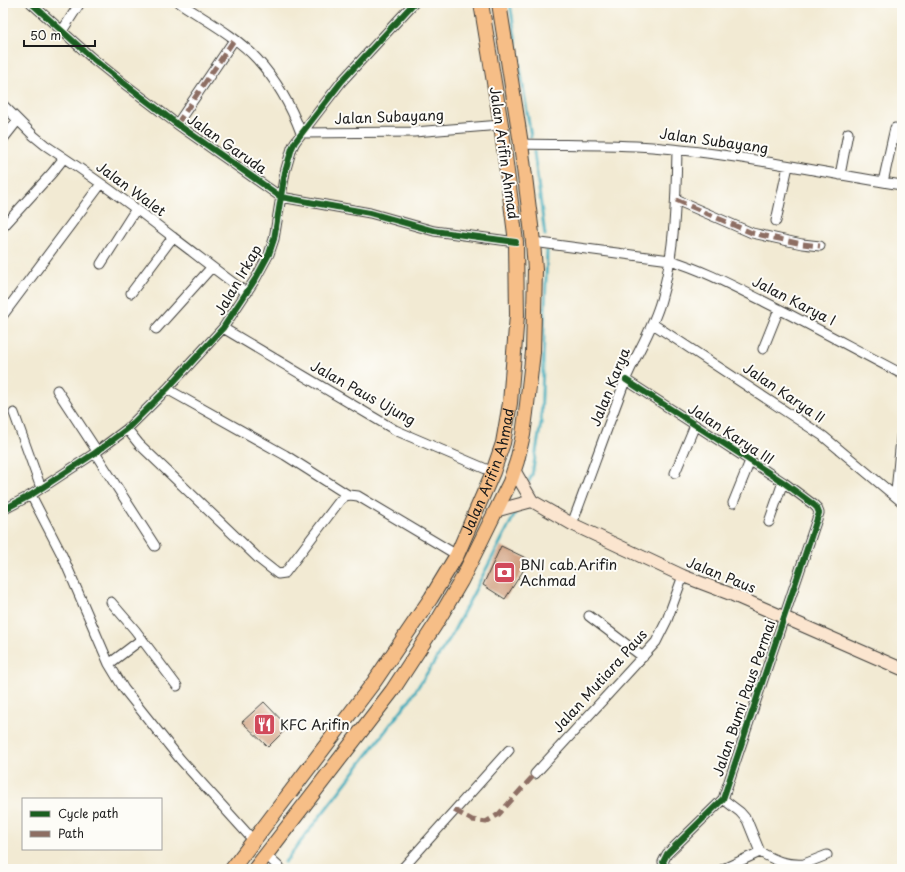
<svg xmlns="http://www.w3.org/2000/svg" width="905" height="872" font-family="'Playpen Sans',sans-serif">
<rect width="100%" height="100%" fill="#fdfcf7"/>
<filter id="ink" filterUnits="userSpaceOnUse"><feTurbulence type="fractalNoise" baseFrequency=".025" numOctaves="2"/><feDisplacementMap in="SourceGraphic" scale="8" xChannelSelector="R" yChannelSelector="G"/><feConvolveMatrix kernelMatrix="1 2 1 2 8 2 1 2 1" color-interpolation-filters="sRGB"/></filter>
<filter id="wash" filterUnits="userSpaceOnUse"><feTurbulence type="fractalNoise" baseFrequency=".012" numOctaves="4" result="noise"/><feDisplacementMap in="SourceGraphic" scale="16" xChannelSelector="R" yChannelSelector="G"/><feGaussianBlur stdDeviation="0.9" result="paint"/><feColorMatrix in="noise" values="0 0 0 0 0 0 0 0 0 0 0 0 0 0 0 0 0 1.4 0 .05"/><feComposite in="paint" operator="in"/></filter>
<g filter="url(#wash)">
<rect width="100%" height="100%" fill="#f2ead3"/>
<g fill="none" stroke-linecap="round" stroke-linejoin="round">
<path stroke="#3baaba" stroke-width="3" d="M510,3L531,137
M534,152L545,235
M529,481L532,475L541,423L547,251
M285,862L410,699L450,638L515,514"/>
</g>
<g id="blocks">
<path fill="#d2a383" d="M501,546L530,560L505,599L483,585Z
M264,702L288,727L268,747L242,722Z"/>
</g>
</g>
<g filter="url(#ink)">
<use href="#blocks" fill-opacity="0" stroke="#3c3b37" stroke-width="1"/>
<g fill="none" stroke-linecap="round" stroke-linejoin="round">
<defs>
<path id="minor" d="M31,3L92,58L122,82L177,124L281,197L370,213L434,231L516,242
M180,3C205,20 236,36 257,59C277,81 291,106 301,133L414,132L501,125
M62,31L80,3
M3,105L34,136L45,145C89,174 132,205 174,238C198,256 222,275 247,293
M177,124L234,40
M3,139L18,120
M521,144C565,145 609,144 652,147C736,154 819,172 902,185
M840,175L848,133
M883,182L895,128
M676,200L752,233L802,244L820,246
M776,221L788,166
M3,227L52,173L64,158
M533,242L670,260C703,270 733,286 765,302C811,325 856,350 902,374
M101,264L136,209
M131,293L173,237
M3,315L101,184
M653,324L823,436L902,502
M223,328L395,430L493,472
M156,329L211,268
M763,349L779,309
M626,380L783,482L814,505L817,508L819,513L723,799L667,854L663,862L665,866L669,869
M167,389L285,455L348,495
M57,390L97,451
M14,413L41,488
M902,428L896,492L902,496
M127,429L139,444L259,559L278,574L285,573L338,503C344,495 348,494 358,496L457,555
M95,453L155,546
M675,473L695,425
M31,495L62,555L109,664L124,689L180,759L254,841
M733,503L750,461
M3,510L31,495L95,453L127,429L167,389L223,328L256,278L269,254L274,239L285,172L292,148L295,142L342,81L414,3
M769,522L783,482
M572,524C590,476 607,428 625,381C636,354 653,329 661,300C675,252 676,200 677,150
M111,602L135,630L177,686
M589,616L643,657
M109,664L142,639
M535,774L656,642L667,620L683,576
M723,799L740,812L747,820L760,852
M266,855L281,869
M804,864L827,855
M402,869L509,750
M723,869L760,852C776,861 785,865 804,864V869"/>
<path id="secondary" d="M514,470L532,501L572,524L683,576L733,595L902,669
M495,511L532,501"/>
<g id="primary">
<path id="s1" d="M232,869L374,682L431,598L457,555L493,472L503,443L510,403L517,315L516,242L501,125L481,3"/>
<path d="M255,869L392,691L437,622L461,581L477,549L510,482L517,461L523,435L526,413L533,352L535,270L533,242L521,144L499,3"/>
</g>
</defs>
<use href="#minor" stroke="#3c3b37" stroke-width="11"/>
<use href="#secondary" stroke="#3c3b37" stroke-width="14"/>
<use href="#primary" stroke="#3c3b37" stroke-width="16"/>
<use href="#minor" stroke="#fff" stroke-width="9"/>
<use href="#secondary" stroke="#fbe5cf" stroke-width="12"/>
<use href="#primary" stroke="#f6be87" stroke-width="14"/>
<path stroke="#8d6e63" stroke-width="5" stroke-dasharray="10 5" stroke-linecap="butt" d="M177,124L234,40
M676,200L752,233L802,244L820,246
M454,810L472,820L486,822L499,814L535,774"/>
<defs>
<path id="cycleway" d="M31,3L92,58L122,82L177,124L281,197L370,213L434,231L516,242
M626,380L783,482L814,505L817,508L819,513L723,799L667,854L663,862L665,866L669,869
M3,510L31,495L95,453L127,429L167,389L223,328L256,278L269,254L274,239L285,172L292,148L295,142L342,81L414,3"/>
</defs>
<use href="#cycleway" stroke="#fdfcf7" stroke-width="8"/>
<use href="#cycleway" stroke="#1b5e20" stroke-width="6"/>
</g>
</g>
<defs>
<symbol id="bank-square" viewBox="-11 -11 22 22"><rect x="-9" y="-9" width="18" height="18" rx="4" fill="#d1495b" stroke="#fdfcf7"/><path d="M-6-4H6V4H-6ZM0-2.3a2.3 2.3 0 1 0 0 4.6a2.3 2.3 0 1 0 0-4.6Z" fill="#fff"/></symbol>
<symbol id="restaurant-square" viewBox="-11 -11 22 22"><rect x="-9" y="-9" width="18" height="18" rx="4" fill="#d1495b" stroke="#fdfcf7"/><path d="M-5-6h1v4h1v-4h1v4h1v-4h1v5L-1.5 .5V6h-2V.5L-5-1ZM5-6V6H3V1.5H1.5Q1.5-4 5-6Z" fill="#fff"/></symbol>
</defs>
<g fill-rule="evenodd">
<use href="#bank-square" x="492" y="560" width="25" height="25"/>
<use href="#restaurant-square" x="252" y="712" width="25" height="25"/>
</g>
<g text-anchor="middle" stroke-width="4" stroke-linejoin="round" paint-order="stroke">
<g font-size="14" fill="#1c1c1c" stroke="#fdfcf7">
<text transform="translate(389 117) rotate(-2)" y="5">Jalan Subayang</text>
<text transform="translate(714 141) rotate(8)" y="5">Jalan Subayang</text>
<text transform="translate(227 144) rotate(35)" y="5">Jalan Garuda</text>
<text transform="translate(504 153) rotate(82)" y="5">Jalan Arifin Ahmad</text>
<text transform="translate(131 189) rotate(36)" y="5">Jalan Walet</text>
<text transform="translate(238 280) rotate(-60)" y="5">Jalan Irkap</text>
<text transform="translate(794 301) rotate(27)" y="5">Jalan Karya I</text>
<text transform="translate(610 387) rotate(-68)" y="5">Jalan Karya</text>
<text transform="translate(363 393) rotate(29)" y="5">Jalan Paus Ujung</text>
<text transform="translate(784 393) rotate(34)" y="5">Jalan Karya II</text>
<text transform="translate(731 434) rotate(33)" y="5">Jalan Karya III</text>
<text dy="5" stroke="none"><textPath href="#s1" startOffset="476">Jalan Arifin Ahmad</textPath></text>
<text transform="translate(721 575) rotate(22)" y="5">Jalan Paus</text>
<text transform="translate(600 681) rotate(-48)" y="5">Jalan Mutiara Paus</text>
<text transform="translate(744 698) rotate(-71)" y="5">Jalan Bumi Paus Permai</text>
</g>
<g font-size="14" fill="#1c1c1c" stroke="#fdfcf7" text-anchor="start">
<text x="520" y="570">BNI cab.Arifin<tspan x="520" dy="16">Achmad</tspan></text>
<text x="280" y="730">KFC Arifin</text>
</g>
</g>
<rect width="905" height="872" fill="none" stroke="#fdfcf7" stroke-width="16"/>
<rect x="22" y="798" width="140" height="52" fill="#fdfcf7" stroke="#a3a29f"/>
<rect x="30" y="811" width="20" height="6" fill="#1b5e20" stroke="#a3a29f"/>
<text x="58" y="818" font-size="12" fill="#1c1c1c">Cycle path</text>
<rect x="30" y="831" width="20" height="6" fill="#8d6e63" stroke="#a3a29f"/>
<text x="58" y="838" font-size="12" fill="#1c1c1c">Path</text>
<path d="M24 40v6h71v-6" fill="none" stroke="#1c1c1c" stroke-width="2"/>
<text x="30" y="40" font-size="12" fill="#1c1c1c" stroke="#fdfcf7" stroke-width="3" paint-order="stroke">50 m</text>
</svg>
